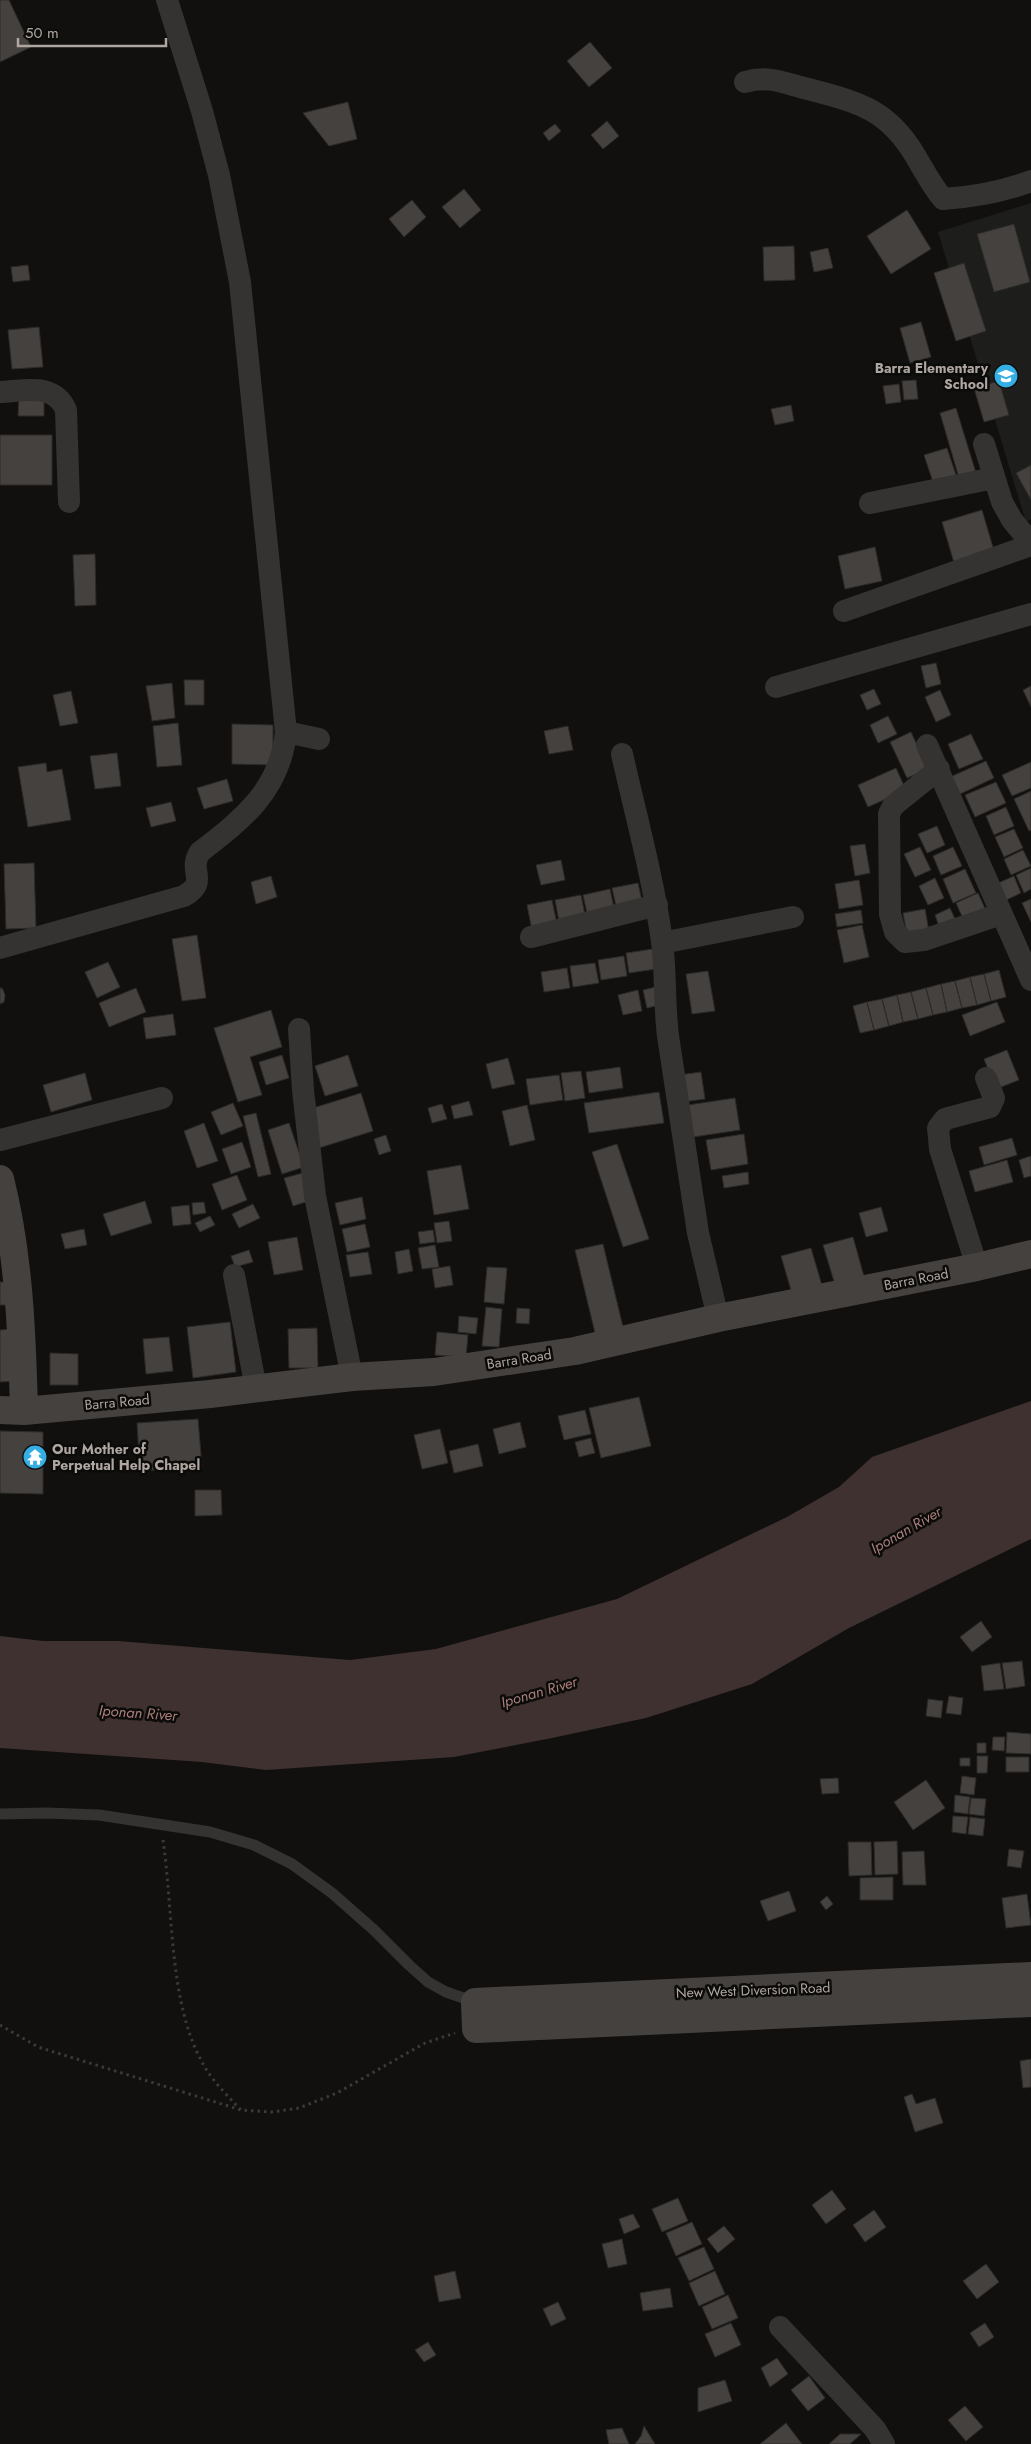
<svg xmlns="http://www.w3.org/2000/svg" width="1031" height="2444" font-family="Jost,sans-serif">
<rect width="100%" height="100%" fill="#11100f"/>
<path fill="#1d1d1b" d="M1031,203V519L1026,522L938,232Z"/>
<path fill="#3e312f" d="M1031,1401V1539L849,1628L752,1684L646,1718L552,1738L454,1757L266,1770L202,1762L0,1748V1636L43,1641H118L350,1660L436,1649L617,1599L787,1517L839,1487L872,1457Z"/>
<path fill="#44413e" stroke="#2c2b29" d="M0,0H9L31,47L0,62Z
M590,42L612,68L589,87L567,61Z
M348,102L357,139L329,146L303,113Z
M607,121L619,136L603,149L591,135Z
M555,124L561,131L549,141L543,133Z
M464,189L481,210L460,228L442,207Z
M412,200L426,217L404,237L389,219Z
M907,210L931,249L891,274L867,236Z
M1014,224L1030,282L994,292L977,234Z
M794,246L795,280L764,281L763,247Z
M828,248L833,268L814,272L810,252Z
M964,263L986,331L956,341L934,273Z
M28,265L30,280L13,282L11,267Z
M921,322L931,357L910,363L900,328Z
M39,327L43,367L12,369L8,330Z
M916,380L918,399L904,400L902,381Z
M999,381L1009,415L984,422L974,388Z
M899,384L901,402L886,404L883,386Z
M19,394H44V416H18Z
M791,405L794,421L775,425L771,409Z
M956,408L976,473L959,478L940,413Z
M0,435H52V485H0Z
M947,448L956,475L933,482L924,455Z
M1031,465V500L1016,473Z
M982,510L995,554L955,566L942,522Z
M875,547L882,581L845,589L838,556Z
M95,554L96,605L75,606L73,555Z
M936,663L941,684L926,688L921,666Z
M184,680H204V705H185Z
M172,683L175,718L152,721L146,686Z
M1031,686V707L1023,690Z
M874,689L881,704L867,710L860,695Z
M940,690L951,715L936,722L925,697Z
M71,691L78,723L60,726L53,695Z
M888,716L897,734L878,743L870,725Z
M178,723L182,765L157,767L153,726Z
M232,724L273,725V765L232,764Z
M568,726L573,750L549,754L544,731Z
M911,732L928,769L907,778L890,742Z
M971,734L983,759L959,769L948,744Z
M117,753L121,786L95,789L90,756Z
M986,761L994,778L958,795L950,777Z
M1031,762V788L1012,796L1002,775Z
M46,763L47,772L62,769L71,820L28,827L18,767Z
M896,768L906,790L868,807L858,785Z
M227,779L233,801L204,809L197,788Z
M996,782L1006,803L975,817L965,795Z
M1031,791V830L1029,831L1014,799Z
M171,802L176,821L151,827L146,808Z
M1006,807L1014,826L994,835L986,816Z
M937,826L945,845L927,853L918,834Z
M1014,829L1023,848L1004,857L995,837Z
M865,844L870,873L855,876L850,846Z
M920,847L931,870L915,877L904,854Z
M953,847L962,866L941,875L933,856Z
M1023,850L1031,866L1011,875L1004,859Z
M561,860L565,880L541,885L536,865Z
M34,863L36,928L6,929L4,864Z
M1031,868V889L1024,893L1016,875Z
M965,869L976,893L953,903L943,879Z
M271,876L277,897L256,904L251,882Z
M1014,876L1021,893L1004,901L996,884Z
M935,878L944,898L928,905L919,886Z
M859,880L863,905L839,909L835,884Z
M638,883L642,901L616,906L612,888Z
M610,889L614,908L587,913L583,895Z
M978,893L987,913L965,923L956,903Z
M581,895L585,915L559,921L555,900Z
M1031,899V922L1022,903Z
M552,900L557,924L532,930L527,905Z
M950,908L955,919L939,926L935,915Z
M925,909L930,937L908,941L903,913Z
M861,910L863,923L837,927L835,914Z
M862,925L869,957L844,963L837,930Z
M197,935L206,998L182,1001L172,939Z
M653,949L656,969L629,973L626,953Z
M624,956L627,976L601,980L598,960Z
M108,962L120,987L97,998L85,972Z
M595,963L599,983L573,987L570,966Z
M567,968L570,988L544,992L541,972Z
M999,970L1006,997L991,1001L984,974Z
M708,971L715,1011L692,1014L686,974Z
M984,974L991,1001L977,1005L970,977Z
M970,977L977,1005L962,1008L955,981Z
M955,981L962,1008L947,1012L941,984Z
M941,984L947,1012L933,1015L926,988Z
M656,987L660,1005L647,1008L643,990Z
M0,988H2L5,995L4,1002L0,1004Z
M136,988L146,1012L109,1027L99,1003Z
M926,988L933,1015L918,1019L911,992Z
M638,990L642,1011L623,1015L618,995Z
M911,992L918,1019L903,1022L897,995Z
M897,995L903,1022L889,1026L882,999Z
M882,999L889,1026L874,1030L867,1002Z
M867,1002L874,1030L860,1033L853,1006Z
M997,1002L1005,1022L970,1036L962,1015Z
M271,1010L282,1047L250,1057L262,1095L238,1102L214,1028Z
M173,1014L176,1035L146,1039L143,1018Z
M1007,1050L1019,1080L996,1089L984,1059Z
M282,1055L289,1078L266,1085L259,1062Z
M348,1055L358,1086L325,1096L315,1066Z
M508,1058L515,1084L492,1089L486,1064Z
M620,1067L623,1088L589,1093L586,1072Z
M581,1071L585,1098L565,1101L561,1073Z
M701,1072L705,1099L682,1102L679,1075Z
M85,1073L92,1100L51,1112L43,1085Z
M559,1075L563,1100L530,1105L526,1079Z
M659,1092L664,1123L589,1133L584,1103Z
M361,1093L373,1131L319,1148L307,1110Z
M735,1098L740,1130L693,1137L688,1105Z
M469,1101L473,1115L454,1119L451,1106Z
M233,1103L243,1126L221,1135L211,1112Z
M442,1104L447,1119L432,1123L428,1108Z
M527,1105L535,1140L510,1146L502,1111Z
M256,1113L271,1174L258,1177L243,1116Z
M204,1123L218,1161L197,1168L184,1131Z
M289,1123L304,1167L282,1174L268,1130Z
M744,1134L748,1164L711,1170L706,1140Z
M386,1135L391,1151L379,1155L374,1139Z
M1012,1138L1017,1155L984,1165L979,1147Z
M242,1142L251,1167L231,1174L222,1149Z
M617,1144L649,1239L623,1247L592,1152Z
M1031,1156V1176L1024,1178L1019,1160Z
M1007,1160L1013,1182L975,1192L969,1171Z
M461,1165L469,1209L434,1215L427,1171Z
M748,1172L749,1184L724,1188L722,1176Z
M303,1173L312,1200L293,1206L284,1178Z
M237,1175L247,1200L222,1210L212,1184Z
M362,1197L366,1219L340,1225L335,1203Z
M145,1201L152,1223L111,1236L103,1214Z
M204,1202L206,1213L193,1215L192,1203Z
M253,1204L260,1218L239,1228L232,1214Z
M189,1205L191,1224L173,1226L171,1207Z
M881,1207L888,1231L866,1237L859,1213Z
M210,1216L215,1225L200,1232L195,1223Z
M449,1221L452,1241L437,1243L434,1223Z
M365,1224L370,1247L347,1252L342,1229Z
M84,1229L87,1245L65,1249L61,1234Z
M433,1230L435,1242L420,1244L418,1232Z
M297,1237L303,1270L274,1275L268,1242Z
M853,1237L865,1280L836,1288L823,1245Z
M603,1244L624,1331L596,1337L575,1250Z
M435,1245L439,1267L422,1269L418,1248Z
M811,1248L823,1289L793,1297L781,1256Z
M409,1249L413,1271L398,1274L395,1252Z
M249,1250L253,1262L235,1267L231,1256Z
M368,1252L372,1274L350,1277L346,1255Z
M450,1266L453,1285L435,1288L432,1269Z
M487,1267L507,1268L504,1304L484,1302Z
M0,1282H5L7,1305H0Z
M486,1307L502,1309L499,1347L482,1346Z
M517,1308L530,1309L529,1324L516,1323Z
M459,1316L478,1318L476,1334L458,1332Z
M230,1322L236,1372L193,1378L187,1327Z
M317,1328L318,1368H289L288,1329Z
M13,1329L17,1381L0,1382V1330Z
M437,1332L468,1335L466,1357L435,1355Z
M169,1337L173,1371L146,1374L143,1339Z
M50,1353L78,1354V1385H50Z
M639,1397L651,1446L601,1458L589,1408Z
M585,1410L591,1434L564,1440L558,1416Z
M198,1419L202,1467L140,1471L137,1423Z
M520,1422L526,1447L499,1454L493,1429Z
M440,1429L448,1463L422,1469L414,1435Z
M0,1431L43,1432V1494L0,1493Z
M591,1438L595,1453L579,1457L575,1442Z
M478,1444L483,1466L454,1473L449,1451Z
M195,1490H221L222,1515L195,1516Z
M981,1621L992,1637L972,1652L960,1637Z
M1022,1661L1025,1686L1006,1689L1002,1663Z
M1000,1663L1004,1689L984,1691L981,1666Z
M949,1696L963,1698L961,1715L946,1713Z
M928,1699L943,1701L941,1718L926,1716Z
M1007,1732L1031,1734V1754L1006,1753Z
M993,1737H1005L1004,1751L992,1750Z
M977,1743H986V1753H977Z
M977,1756H988L987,1773H977Z
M1006,1757H1029V1772H1006Z
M960,1758H970V1766H960Z
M962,1776L976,1778L974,1795L960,1793Z
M838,1778L839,1793L822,1794L820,1779Z
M926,1780L945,1808L913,1830L894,1802Z
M955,1795L970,1797L968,1814L954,1812Z
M971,1798L986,1799L984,1816L969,1814Z
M953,1816L968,1817L966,1834L952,1832Z
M970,1817L985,1819L983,1836L968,1834Z
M897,1841L898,1874L875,1875L874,1842Z
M848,1842H871L872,1875L849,1876Z
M1009,1849L1024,1851L1021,1868L1007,1866Z
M924,1851L926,1885H903L902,1852Z
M893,1877V1900H860V1878Z
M789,1891L796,1911L768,1921L760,1901Z
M1027,1894L1031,1925L1006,1928L1002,1898Z
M827,1896L833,1904L826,1910L820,1902Z
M1031,2059V2087L1023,2088L1020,2061Z
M912,2094L916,2104L935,2098L943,2123L915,2132L904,2097Z
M832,2190L846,2209L826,2224L812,2205Z
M678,2198L688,2221L662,2232L652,2209Z
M874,2210L886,2227L865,2242L853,2225Z
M633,2214L640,2227L624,2234L619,2219Z
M692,2222L702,2244L676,2256L666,2233Z
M724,2226L735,2239L718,2253L707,2239Z
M622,2239L627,2264L608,2268L602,2244Z
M704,2247L714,2269L689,2281L678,2258Z
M986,2264L999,2282L977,2299L963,2281Z
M455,2271L461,2298L439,2302L434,2276Z
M715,2271L725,2294L699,2306L689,2283Z
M670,2288L673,2307L643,2311L640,2293Z
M728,2295L738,2318L712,2329L702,2307Z
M558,2302L566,2319L551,2326L543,2309Z
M731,2323L741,2345L715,2357L705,2334Z
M985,2323L994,2337L979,2347L970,2333Z
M428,2342L436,2355L424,2362L415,2350Z
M777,2358L788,2374L770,2387L761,2368Z
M809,2376L825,2398L808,2411L791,2390Z
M725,2380L732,2401L698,2412V2388Z
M965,2406L983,2427L966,2441L948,2420Z
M786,2423L802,2444H760Z
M644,2426L655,2444H635L641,2436Z
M622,2428L629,2444H609L606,2430Z
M840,2434H861L850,2444H829Z"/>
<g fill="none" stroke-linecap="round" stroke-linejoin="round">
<path stroke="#3c3937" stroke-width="3" stroke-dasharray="2.5 4" stroke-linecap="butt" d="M163,1840C173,1908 169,2001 201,2060C210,2079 227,2095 241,2110
M0,2025L38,2047L241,2110L272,2112L299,2108L337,2093L425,2043L455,2033"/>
<path stroke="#353331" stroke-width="11" d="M0,1814L47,1813L99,1815L210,1832L254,1845L292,1864L332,1893L374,1930L409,1965L428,1982L446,1992L475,2002"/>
<path stroke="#353331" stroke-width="22" d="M745,82C769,75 783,83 808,89C858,102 888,109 916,157C925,172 932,186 943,199C974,197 1002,192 1031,181
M0,392C25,391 54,382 66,410L69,502
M984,444L1002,502L1012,520L1031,543
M870,503L994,478
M844,611L1031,545
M776,687L1031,614
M286,732L319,739
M927,745L1031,980
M622,754C636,816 653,878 662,941C666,973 664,1004 668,1036L698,1233L718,1318
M939,769L893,806L889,814L890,914L895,932L905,942L924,940L1001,914
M531,937L657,905
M662,943L793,917
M0,948L184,896C210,881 187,872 200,852C243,819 280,790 286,732L240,282L219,175L202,111L167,0
M299,1029L303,1090L315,1196L352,1377
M0,1140L162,1098
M977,1267L940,1149L938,1128L945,1119L990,1107L994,1098L986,1078
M234,1275L256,1388
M780,2327L875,2429L884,2444"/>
<path stroke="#45413f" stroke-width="28" d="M0,1179C19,1255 22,1332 24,1411
M0,1410L24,1411L210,1394L352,1377L434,1372L575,1351L718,1318L977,1267L1031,1254
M1031,1976L475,2002L476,2029L1031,2003"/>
</g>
<defs>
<symbol id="school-disc" viewBox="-11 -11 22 22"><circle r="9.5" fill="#35afe3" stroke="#0b0b0a"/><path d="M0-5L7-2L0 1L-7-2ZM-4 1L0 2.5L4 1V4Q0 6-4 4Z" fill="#fff"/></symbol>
<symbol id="temple-disc" viewBox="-11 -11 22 22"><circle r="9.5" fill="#35afe3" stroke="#0b0b0a"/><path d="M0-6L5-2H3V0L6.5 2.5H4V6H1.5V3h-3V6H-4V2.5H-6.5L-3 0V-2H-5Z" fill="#fff"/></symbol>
</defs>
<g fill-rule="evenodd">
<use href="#school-disc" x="992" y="362" width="28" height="28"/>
<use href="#temple-disc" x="21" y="1443" width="28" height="28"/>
</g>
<g text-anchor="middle" stroke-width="5" stroke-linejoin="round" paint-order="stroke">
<g font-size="14" font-weight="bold" fill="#b0a6a1" stroke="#0b0b0a" text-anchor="end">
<text x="988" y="373">Barra Elementary<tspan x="988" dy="16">School</tspan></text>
<text x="52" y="1454" text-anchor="start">Our Mother of<tspan x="52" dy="16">Perpetual Help Chapel</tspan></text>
</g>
<g font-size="14" fill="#b0a6a1" stroke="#0b0b0a">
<text transform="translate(916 1279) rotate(-11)" y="5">Barra Road</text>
<text transform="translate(519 1359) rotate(-9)" y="5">Barra Road</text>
<text transform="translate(117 1402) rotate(-5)" y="5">Barra Road</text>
<text transform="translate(753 1990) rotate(-2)" y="5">New West Diversion Road</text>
</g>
<g font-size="15" font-style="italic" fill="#aa7f7a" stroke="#0b0b0a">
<text transform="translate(906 1530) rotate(-30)" y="5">Iponan River</text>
<text transform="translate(539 1692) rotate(-16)" y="5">Iponan River</text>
<text transform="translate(138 1713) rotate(4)" y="5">Iponan River</text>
</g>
</g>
<path d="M18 38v8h148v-8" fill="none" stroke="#b0a6a1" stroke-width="2.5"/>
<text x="25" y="38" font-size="15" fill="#b0a6a1" stroke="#0b0b0a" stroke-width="4" paint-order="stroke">50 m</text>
</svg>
